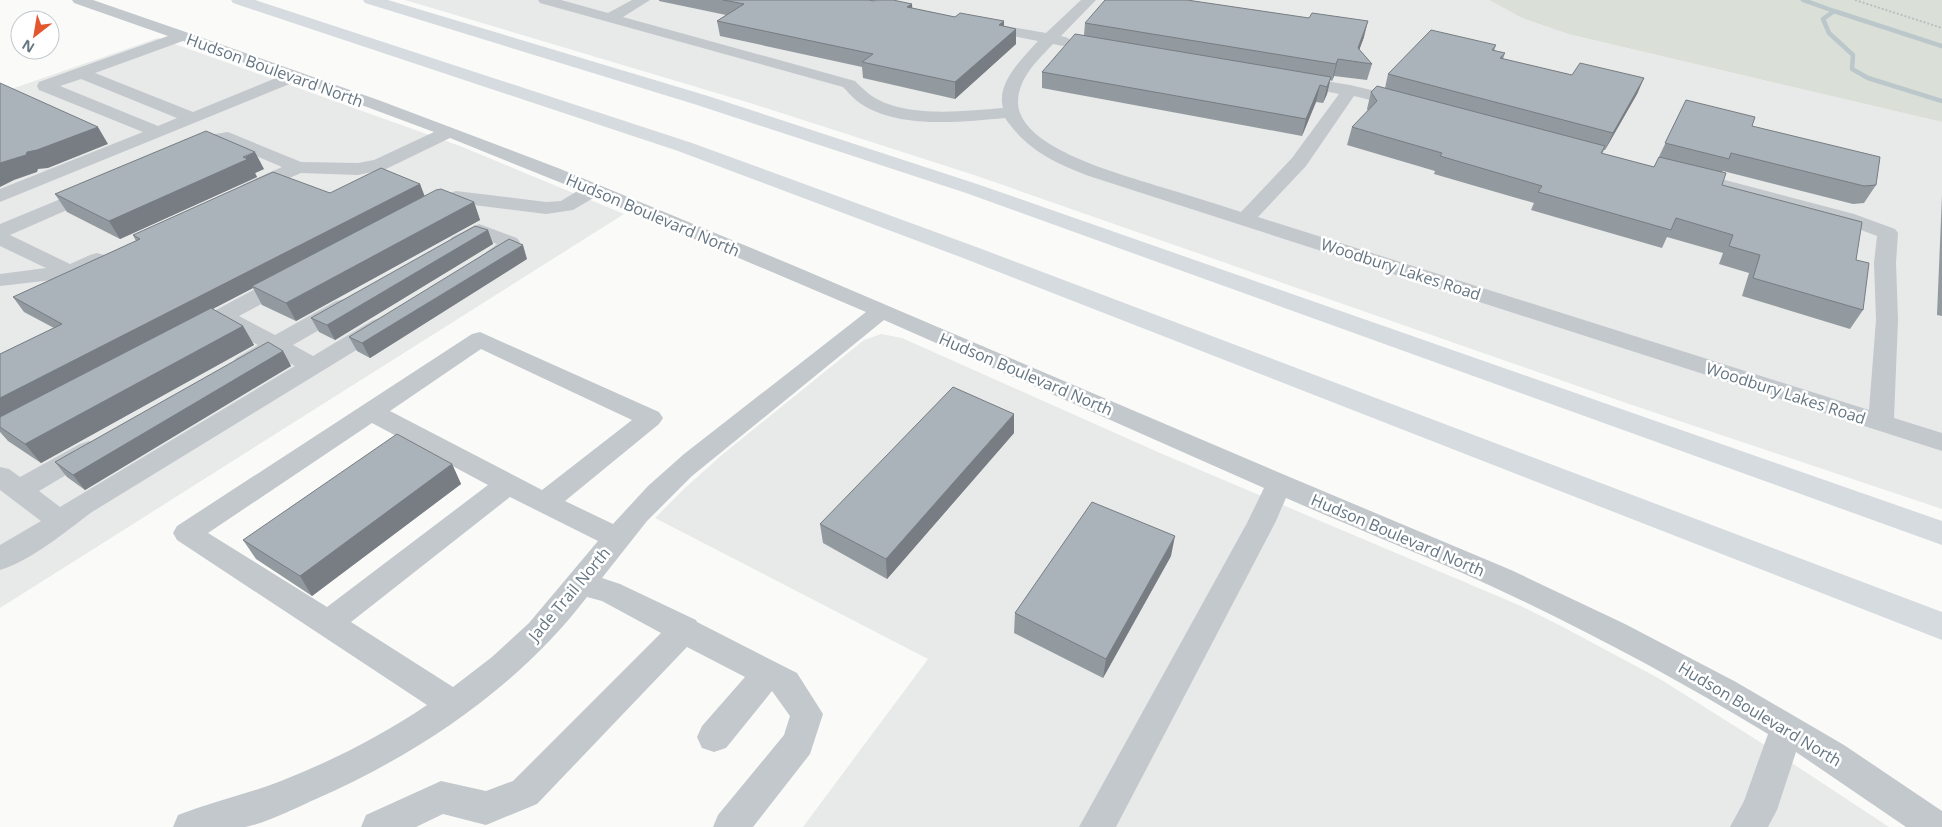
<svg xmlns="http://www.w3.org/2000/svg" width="1942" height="827" font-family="'Open Sans',sans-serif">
<rect width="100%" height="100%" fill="#fafaf8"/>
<path fill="#e8e9e9" d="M405,0H1489L1522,18L1568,34L1942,122V509L1632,405L977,176L750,103Z
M158,38L460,146L624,214L0,608V93Z
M881,334L902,338L1160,453L1521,606L1561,626L1660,679L1760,742L1889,827H803L928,659L655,518L685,488L723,454L864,340Z"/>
<path fill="#dadfd7" d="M1489,0H1942V122L1568,34L1522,18Z"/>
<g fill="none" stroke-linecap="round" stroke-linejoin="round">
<path stroke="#bbc7cb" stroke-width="4.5" d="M1803,0L1834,11L1823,19L1829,33L1853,55L1852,69L1868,78L1942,101
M1834,11L1942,46"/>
<path stroke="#bbbfc2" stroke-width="2" stroke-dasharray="2 2" stroke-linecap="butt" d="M1855,0L1942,28"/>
<path fill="#c3c8cc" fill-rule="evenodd" d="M72,0H93L203,38L381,101L558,168L797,267L1273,470L1511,570L1625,624L1736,682L1844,745L1942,811V827H1906L1796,752L1777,810L1768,827H1730L1744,801L1768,734C1679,680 1586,630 1491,586C1424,555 1354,528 1286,498L1275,523L1116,827H1079L1247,523L1264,488L884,320L692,476L647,521L602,578L620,584L696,620L697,622L797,673L823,714L810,754L753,827H713L718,815L784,735L790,716L772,691L726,748L714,752L702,748L697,737L702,726L745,677L687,647L537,804L486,825L443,814L416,827H361L366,815L441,781L486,791L513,781L661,633L602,601L587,597C517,688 420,753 316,799C298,807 264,824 245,827C226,827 194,827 173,827L178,815C212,802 247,794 281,781C332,761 381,736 427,705L177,540L173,533L177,526L472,334L480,332L659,412L663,418L659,424L565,501L613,524L648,486L684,454L866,312L595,197L573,210L546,214L457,203L430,211L423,209L420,205L423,201L456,191L546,202L561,201L579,190L450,138L386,169L358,175L301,173L249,195L242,193L239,189L242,185L282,167L226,143L191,154L185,153L182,149L185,145L208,135L228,132L301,162L358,163L374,160L434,132L297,81L0,202V189L143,132L39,90L37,86L39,82L168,36L74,3ZM183,41L281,76L193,112L95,73ZM81,79L177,118L158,126L60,86ZM481,349L632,420L542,490L390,411ZM372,423L488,485L327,607L208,533ZM510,497L598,541L529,623L492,657L453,687L351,622Z
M538,0H561L608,13L632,0H650L623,17L855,81C859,85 864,90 869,94C903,119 963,111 1003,108C996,82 1023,58 1038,41L977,29L975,26L977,23L982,22L1046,33L1081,0H1096L1061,36L1068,38L1071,41L1068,44L1063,46L1053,44C1038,60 1019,77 1018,101C1017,149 1126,175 1161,187C1188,195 1214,203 1241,212L1292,158L1339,94L1289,84L1287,81L1289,78L1295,76L1350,85L1409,99L1411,103L1409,107L1403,108L1354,96L1306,166L1258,217L1869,410L1876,320L1874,263L1877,236L1840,222L1684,181L1682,177L1684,173L1691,171L1854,214L1895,229L1898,233L1896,263L1898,320L1894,418L1942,433V451L1092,177C1055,163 1028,151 1005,118C961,122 895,130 857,101C852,97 848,92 843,87L540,3Z
M92,186L99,188L102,192L99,196L10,235L70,264L90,255L97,253L104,255L107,259L104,263L70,278L0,286V274L46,268L0,246V224Z
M479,224L517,238L520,242C511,255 498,269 481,264L477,260L481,256L497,244L480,238L466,245L459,247L452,245L449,241L452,237Z
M289,274L297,275L300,280L297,285L239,316L275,335L336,301L344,299L352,301L355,306L352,311L293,345L313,356L373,320L381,318L389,320L392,325L389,330L92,512C65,532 32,560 0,570V545L41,521L0,490V467L9,469L20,477L80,444L89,441L98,444L102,450L98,456L39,491L60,507L295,366L276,355C262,363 251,372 236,368L232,363L236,358L258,345L222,325C210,332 200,340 186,336L183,331L186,326L281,275Z"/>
<path fill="#d6dbdf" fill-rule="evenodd" d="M231,0H255L692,143L979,248L1942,612V640L963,258L678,151L233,3Z
M363,0H388L708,96L980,185L1942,521V545L966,193L694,104L365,3Z"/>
</g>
<path fill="#929a9f" d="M659,0H869L912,4V8L955,17L1004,21V26L1016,44L955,99L863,78L862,67L720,36L717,21L726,15L659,1Z
M1085,23L1364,37L1359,50L1372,64L1367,80L1334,76L1332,81L1330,80L1327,94L1323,103L1316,102L1302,136L1042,88V72L1084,35Z
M1496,45L1494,51L1505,53L1503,59L1572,75L1644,78L1637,94L1605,150H1604L1602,154L1654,167L1686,100L1752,126L1876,185L1864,203L1853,204L1723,171L1722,172V185L1856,260L1863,310L1850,329L1742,296L1749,273L1719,264L1723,253L1667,237L1662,248L1531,210L1534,203L1434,174L1435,171L1347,145L1352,127L1368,111L1367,109L1371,92L1385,88L1388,74Z
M264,169L255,173L257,177L120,239L67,212L55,194Z
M420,184L424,196L474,202L480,220L296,321L262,305L253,288L212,309L243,326L254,345L41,463L8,441L0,432V354L54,328L24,312L13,297L136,241L133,235L330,193Z
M1942,195V316L1937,315Z
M488,230L493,244L335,340L319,332L311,318Z
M527,259L370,358L357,351L349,337Z
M283,351L291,366L85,490L67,477L55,462Z
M1014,433L887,579L823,543L820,524Z
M452,464L461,484L312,596L256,559L243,540Z
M1171,556L1103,678L1014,633L1015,613Z"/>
<path fill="#777d82" d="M912,4L913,19L907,7Z
M1004,21V36L999,25Z
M1368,21L1364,37L1354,64L1358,48Z
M1016,29V44L955,99V82Z
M1338,59L1334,76L1332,81L1336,64Z
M1331,77L1327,94L1323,103L1327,87Z
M1644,78L1637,94L1605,150L1613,133Z
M1320,85L1316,102L1302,136L1306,119Z
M98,127L108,144L48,168L38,169L37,172L14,180L0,187V163L27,152Z
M255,152L264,169L255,173L257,177L120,239L109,221Z
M420,184L425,197L252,286L253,288L0,420V398Z
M474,202L480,220L296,321L286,303Z
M488,230L493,244L335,340L327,325Z
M523,245L527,259L370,358L362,343Z
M243,326L254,345L41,463L25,444Z
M283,351L291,366L85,490L73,475Z
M1014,414V433L887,579L886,559Z
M452,464L461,484L312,596L300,576Z
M1175,536L1171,556L1103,678L1106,659Z"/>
<path fill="#aab3b9" stroke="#777d82" d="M723,0H869L874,1L876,0H893L912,4L907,7L955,17L960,13L1004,21L999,25L1016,29L955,82L862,62L873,54L717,21L744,4Z
M1105,0H1187L1309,18L1312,13L1368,21L1358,48L1372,64L1338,59L1336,64L1085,23Z
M1431,30L1496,45L1492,50L1505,53L1500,58L1572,75L1580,63L1644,78L1613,133L1388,74Z
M1075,34L1331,77L1327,87L1320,85L1306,119L1042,72Z
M0,83L98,127L37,150L27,152L26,155L0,163Z
M1377,86L1605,146L1601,153L1654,167L1659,157L1726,173L1722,185L1862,222L1856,260L1869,263L1863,310L1753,278L1760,255L1729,246L1733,235L1676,218L1671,230L1538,192L1542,186L1440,156L1442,153L1352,127L1377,101L1371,92Z
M1686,100L1755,117L1752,126L1880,157L1876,185L1864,186L1731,153L1729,159L1665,143Z
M206,131L255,152L243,157L248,159L109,221L55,194Z
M381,168L420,184L0,398V354L62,324L13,297L140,239L133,235L273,172L330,193Z
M441,189L474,202L286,303L252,286L436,190Z
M475,226L488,230L327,325L311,318Z
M509,239L523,245L362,343L349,337Z
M211,308L243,326L25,444L0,427V417Z
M268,342L283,351L73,475L55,462Z
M953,387L1014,414L886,559L820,524Z
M397,434L452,464L300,576L243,540Z
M1092,502L1175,536L1106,659L1015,613Z"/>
<g text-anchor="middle" stroke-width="5" stroke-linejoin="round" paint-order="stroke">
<g font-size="16" fill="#657683" stroke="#fff">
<text transform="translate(275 70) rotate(20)" y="6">Hudson Boulevard North</text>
<text transform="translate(653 215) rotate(23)" y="6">Hudson Boulevard North</text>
<text transform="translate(1401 269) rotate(18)" y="6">Woodbury Lakes Road</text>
<text transform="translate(1026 374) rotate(23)" y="6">Hudson Boulevard North</text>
<text transform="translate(1786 393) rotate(18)" y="6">Woodbury Lakes Road</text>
<text transform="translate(1398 535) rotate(23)" y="6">Hudson Boulevard North</text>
<text transform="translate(569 594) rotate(-50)" y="6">Jade Trail North</text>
<text transform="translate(1760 714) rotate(31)" y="6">Hudson Boulevard North</text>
</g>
</g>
<g transform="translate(35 35) rotate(211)"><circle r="24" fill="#ffffff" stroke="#c1c8cd"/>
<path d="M0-4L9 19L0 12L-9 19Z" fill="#e4572e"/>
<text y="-8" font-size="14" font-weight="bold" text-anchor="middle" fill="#657683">N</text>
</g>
</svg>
